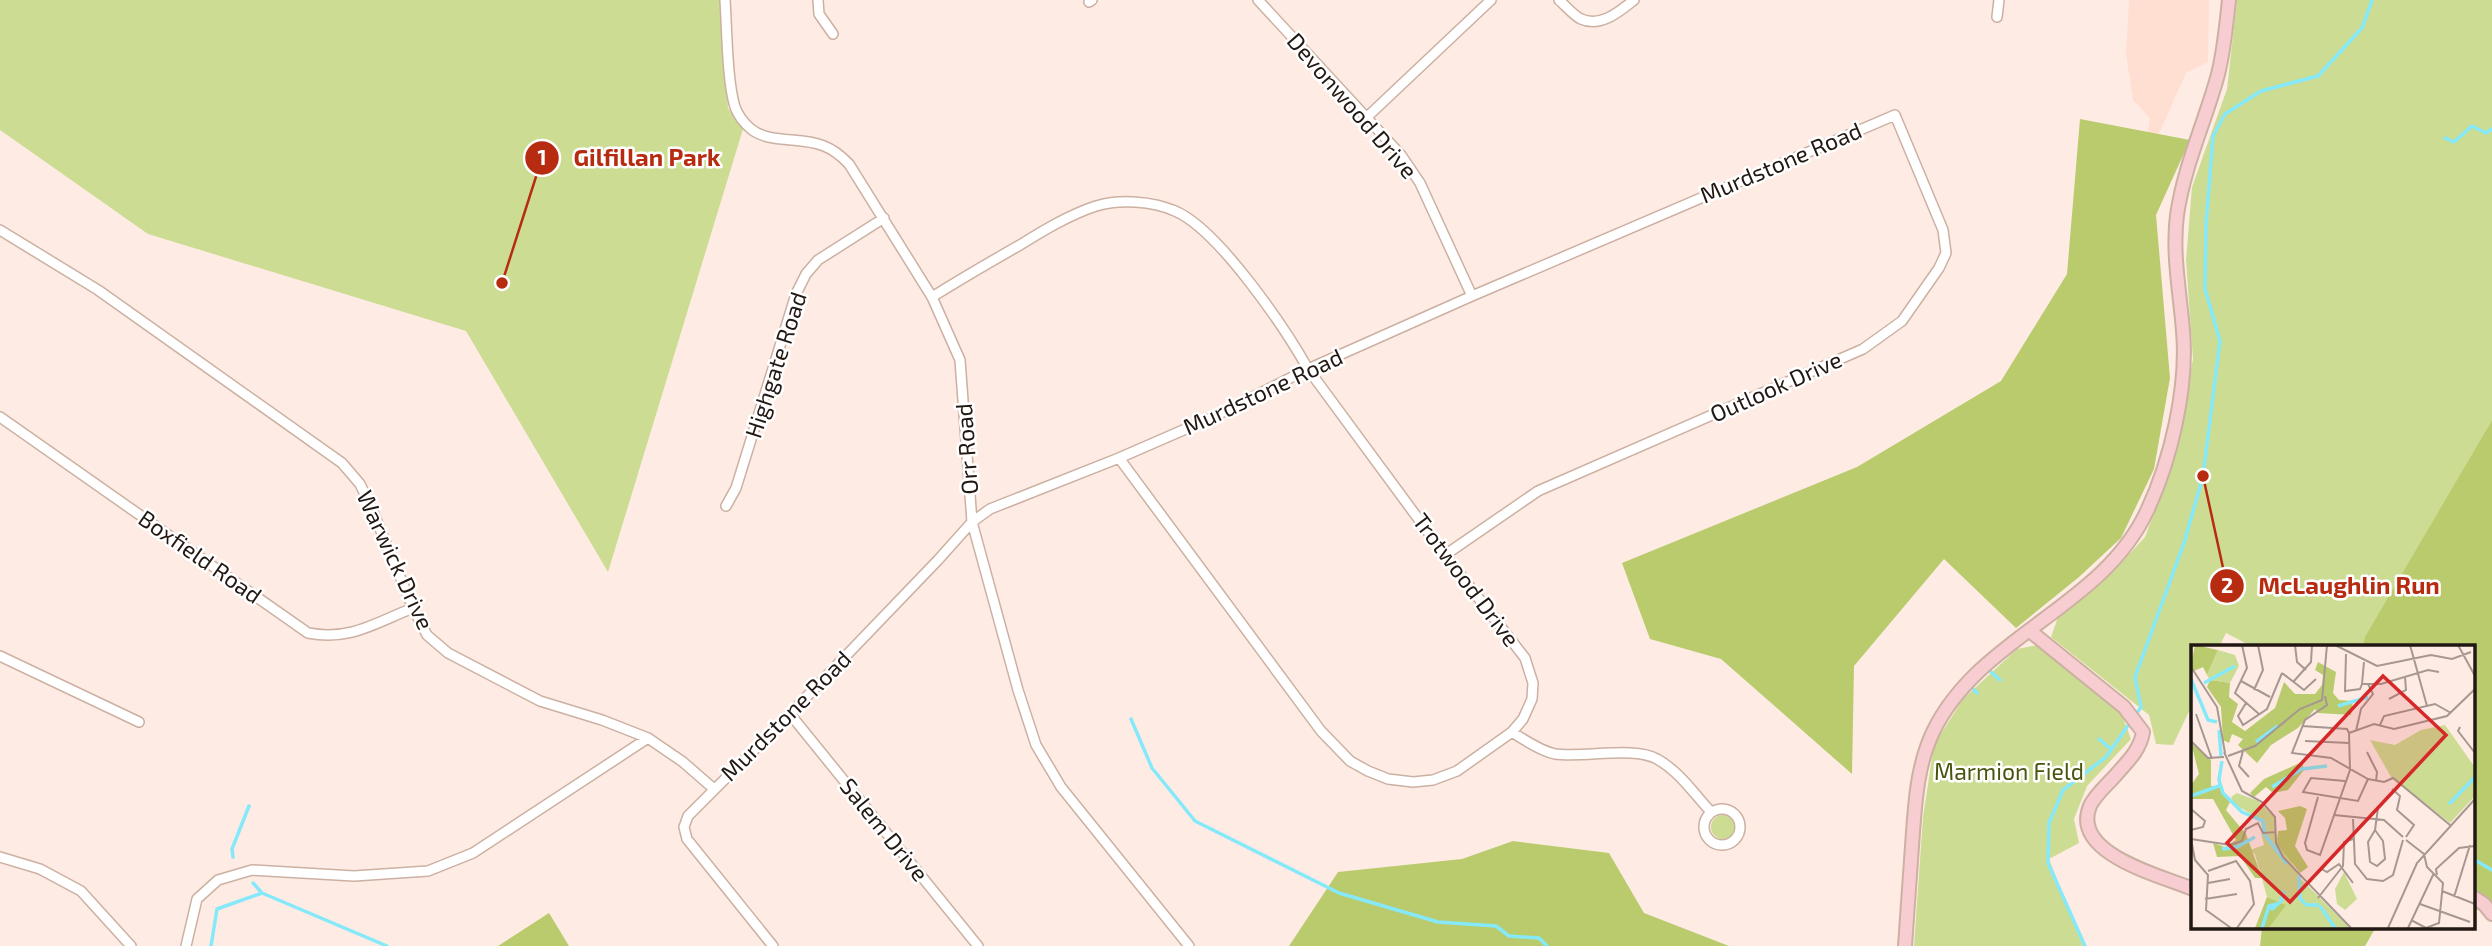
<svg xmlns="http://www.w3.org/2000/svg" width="2492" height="946" font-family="'Exo 2',sans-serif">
<rect width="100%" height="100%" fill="#feece4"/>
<path fill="#fedfd1" d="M2129,0H2209L2208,62L2186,73L2157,138L2147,136L2150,118L2133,100L2126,54Z"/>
<path fill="#ccdc92" d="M0,0H720L728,108L743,129L608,572L466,331L148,234L0,130Z
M2237,0H2492V420L2366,637L2363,647H2253L2226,633L2219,647H2193V703L2173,745L2156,744L2149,715L2051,637L2058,617L2113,572L2145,537L2174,461L2193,359L2186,260L2192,187L2227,89Z
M2038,645L2119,707L2131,739L2087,786L2074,819L2079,843L2049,859L2083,946H1914L1923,817L1934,745L1963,699L2017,649Z
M1711 827a12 12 0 1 1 24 0a12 12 0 1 1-24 0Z"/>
<path fill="#b9cb6d" d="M2080,119L2190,140L2156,215L2170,378L2154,469L2121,538L2079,577L2016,628L1944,559L1854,666L1852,774L1721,659L1650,639L1622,563L1857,467L2001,381L2067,274Z
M2492,420V916L2473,908V647H2363L2365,637Z
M1513,841L1609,853L1644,913L1729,946H1289L1338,872L1462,859Z
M549,913L569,946H498Z
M2262,927H2376L2365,946H2260Z"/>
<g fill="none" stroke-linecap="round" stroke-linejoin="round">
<path stroke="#85e9fa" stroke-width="3.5" d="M2445,138L2454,142L2472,126L2486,133L2492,129
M1990,671L2000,680
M1972,688L1977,693
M1131,719L1152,768L1195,821L1339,893L1438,922L1496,926L1509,936L1539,938L1547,946
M2099,739L2111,749
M233,857L232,849L249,806
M2473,859L2492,870
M253,883L262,893
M211,946L217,909L262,893L387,946
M2085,946L2048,863L2049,823L2063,790L2106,757L2141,707L2135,677L2184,543L2203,476L2220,341L2205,289L2206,225L2213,136L2225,114L2261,91L2318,76L2362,28L2372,0"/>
<defs>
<path id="street" d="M725,0C727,29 727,81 735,107C738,115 745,124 751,129C762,138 778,139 792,140C817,142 831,145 849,164L932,297L960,360L972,522L1018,690L1036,745L1061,787L1189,946
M818,0L819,14L833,34
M1258,0L1401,155L1420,183L1472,296
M1559,0C1566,6 1574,16 1581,19C1601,28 1620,11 1634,0
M1089,2L1092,0
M1997,17L1999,0
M1366,118L1491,0
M0,230L98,290L342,463L360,484L371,507L413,608L427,635L448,653L540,701L602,720L648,738L683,762L714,789
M932,297C961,279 990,262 1020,245C1044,230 1069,215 1096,206C1120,199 1152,201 1175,211C1218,229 1285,328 1308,369L1445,555L1525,658L1533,683L1532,699L1523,719L1512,732L1457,771L1433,780L1413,782L1388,779L1368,771L1350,761L1321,731L1119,458
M0,417L308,633C350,641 375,623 413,608
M726,506L736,488L796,294L806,274L818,260L884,218
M0,656L139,722
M790,714L978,946
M1512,732C1524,740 1541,751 1555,754C1584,758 1635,746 1657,759C1679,771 1695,795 1711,812
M1704 827a18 18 0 1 1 36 0a18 18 0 1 1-36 0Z
M0,857L40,869L81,891L131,946
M186,946L197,899L218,880L252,870L354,876L428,871L473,853L648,738
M773,946L687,839L684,827L688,816L790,714L938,560L972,522L990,509L1119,458L1211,418L1308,369L1472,296L1895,115L1943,230L1946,253L1939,268L1902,321L1863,349L1538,491L1445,555"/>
<path id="secondary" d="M2030,631L2124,707L2143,732C2140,751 2126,763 2114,777C2106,786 2095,795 2090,806C2070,854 2162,876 2193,889
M2473,897L2484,904L2492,914
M1905,946C1907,913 1910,879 1912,846C1915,807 1916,768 1933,732C1979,636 2102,608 2147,511C2171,460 2188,387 2183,331C2180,292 2172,254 2177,215C2184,167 2204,124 2217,78C2224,53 2226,26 2229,0"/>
</defs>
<use href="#street" stroke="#ccb0a2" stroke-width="12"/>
<use href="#secondary" stroke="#ccb0a2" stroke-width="16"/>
<use href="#street" stroke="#fff" stroke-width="9"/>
<use href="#secondary" stroke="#f7cdd1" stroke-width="12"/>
</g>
<g text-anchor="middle" stroke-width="5" stroke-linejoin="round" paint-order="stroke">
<g font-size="23" fill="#221813" stroke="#fff">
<text transform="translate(1352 106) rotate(49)" y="8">Devonwood Drive</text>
<text transform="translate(1781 163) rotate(-23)" y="8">Murdstone Road</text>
<text transform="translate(776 365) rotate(-72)" y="8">Highgate Road</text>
<text transform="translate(1776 387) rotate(-24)" y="8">Outlook Drive</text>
<text transform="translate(1263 392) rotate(-25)" y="8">Murdstone Road</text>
<text transform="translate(967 449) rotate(-94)" y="8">Orr Road</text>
<text transform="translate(200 557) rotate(35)" y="8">Boxfield Road</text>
<text transform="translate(395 560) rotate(65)" y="8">Warwick Drive</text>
<text transform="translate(1466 580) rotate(53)" y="8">Trotwood Drive</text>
<text transform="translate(786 716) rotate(-45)" y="8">Murdstone Road</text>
<text transform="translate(884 830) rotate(51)" y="8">Salem Drive</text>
</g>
<g font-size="23" fill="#4a540f" stroke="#fff">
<text x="2009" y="780">Marmion Field</text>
</g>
</g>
<g transform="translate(2191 645)">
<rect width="284" height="284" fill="#feece4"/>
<path d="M27,5L44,10L48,21L39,38L19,35L16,30ZM254,80L283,121V152L259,178L200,132L179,95L204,100L230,85ZM46,148L67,156L84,173V186L72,187L69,174L43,159L40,152ZM70,188H84L110,234L159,283H78L94,260L76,252L64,209L59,205L73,200ZM153,227L166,254L154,265L146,259L144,244Z" fill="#ccdc92"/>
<path d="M4,0L27,5L16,30L12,22L3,26L0,20ZM127,17L145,27L142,48L148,55L162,56L160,70L127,68L124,64L107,83L80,100L66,118L47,100L52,94L41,89L38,98L32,95L30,62L16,42L19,35L39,38L38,52L47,59L41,77L54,86L84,63L93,37L104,49H124L131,40L132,30L124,25ZM0,98L20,115V141H29L39,157L35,165L55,189L71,233H64L49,211L26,212L22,198L34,202L45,195L22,154H0V140L8,129ZM111,117L113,125L97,145L82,148L75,142L63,152L59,148L73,134ZM109,161L116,164L104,201L117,222L109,228L86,199L87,186L96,185L94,173L87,166ZM76,252L95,260L78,283H64Z" fill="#b9cb6d"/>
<path fill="none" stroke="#85e9fa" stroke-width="3.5" d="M0,34L17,75L26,77M13,38L44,21M147,61L177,52M28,85L30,111M65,97L87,81M31,116L28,135L32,148L51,167L72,176L74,190L96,219M81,142L111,124L136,121M0,151L28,141M258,159L284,132M31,204L46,202L64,192M108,231L109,254L116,260H128M129,261L144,283M80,265L90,256L93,246M71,283L78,261L86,259"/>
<path fill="none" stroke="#a69790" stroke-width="2" d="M51,0L56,23L44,48L68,69M104,0L106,17L115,25M144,0L186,21L240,10L261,14L280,7M219,0L236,61M267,0L284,31M155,9L154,46L169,44L171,39M0,22L26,62L34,108M91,28L113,45L125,34M50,36L79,52M103,36L120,17L121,0M171,39H190L237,25L248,27M171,39L173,17M63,45L72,25L67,0M134,51L136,60L114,75L101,108L140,113L177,134L193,137L202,133L259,180M198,54L215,45L214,32M55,58L47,71L52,80L76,64L91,28M5,69L21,114M189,80L193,71L244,59L260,68M111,81L156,84L158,88M269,82L267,86L284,108M165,86L170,64L182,49L177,39M158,88L183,79L203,84L256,71L284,44M0,96L17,113L33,112M114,96L158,98M52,106L48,121L58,132M33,107L51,146L71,157L84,172L85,198L92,212L160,283M176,107L186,127L185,136M37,111L64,101L109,64L131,55L136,0M154,136L120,133L112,147L167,156L177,134M201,144L209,151L206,165L223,180L215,192M127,152L114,198L116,205L129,210L159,125L158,88M0,164L14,176L12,182L0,185M143,170L193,175L212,192M162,174L164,219L176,234L192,236L202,230L212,195M184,185L192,196L194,214L186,221L179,217L177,197ZM184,185L187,163M0,194L4,215L17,230L15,265L40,283M0,194L39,200L51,196L55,184L67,178L72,188L84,187M215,195L233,209L236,222L252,238L248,278L235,283L220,275M129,223L136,227L148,219L162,238M17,226L45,216L59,236L63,259L46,283M246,230L245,224L268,203L284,201M17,238L39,234M251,246L284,259M263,252L279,200M127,253L152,221L153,197L162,194M14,254L46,249M229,259L279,277M197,283L226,218L284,154M217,283L243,228"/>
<path fill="#d62828" fill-opacity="0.15" stroke="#d62828" stroke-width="3.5" d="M192,31L255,90L99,257L36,198Z"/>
<rect width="284" height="284" fill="none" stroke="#221813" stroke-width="3.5"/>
</g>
<path fill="none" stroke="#b72b11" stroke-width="2.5" d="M502 283L542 158M2203 476L2227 586"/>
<g fill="#b72b11" stroke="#fff" stroke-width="2.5">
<circle cx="502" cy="283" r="7"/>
<circle cx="2203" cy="476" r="7"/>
<circle cx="542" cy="158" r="18"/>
<circle cx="2227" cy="586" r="18"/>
</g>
<g font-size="21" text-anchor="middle" font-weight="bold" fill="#fff">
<text x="542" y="165">1</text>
<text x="2227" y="593">2</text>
</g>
<g font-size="24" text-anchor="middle" font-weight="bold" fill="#b72b11" stroke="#fff" stroke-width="5" stroke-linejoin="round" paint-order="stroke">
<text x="647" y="166">Gilfillan Park</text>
<text x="2349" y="594">McLaughlin Run</text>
</g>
</svg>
